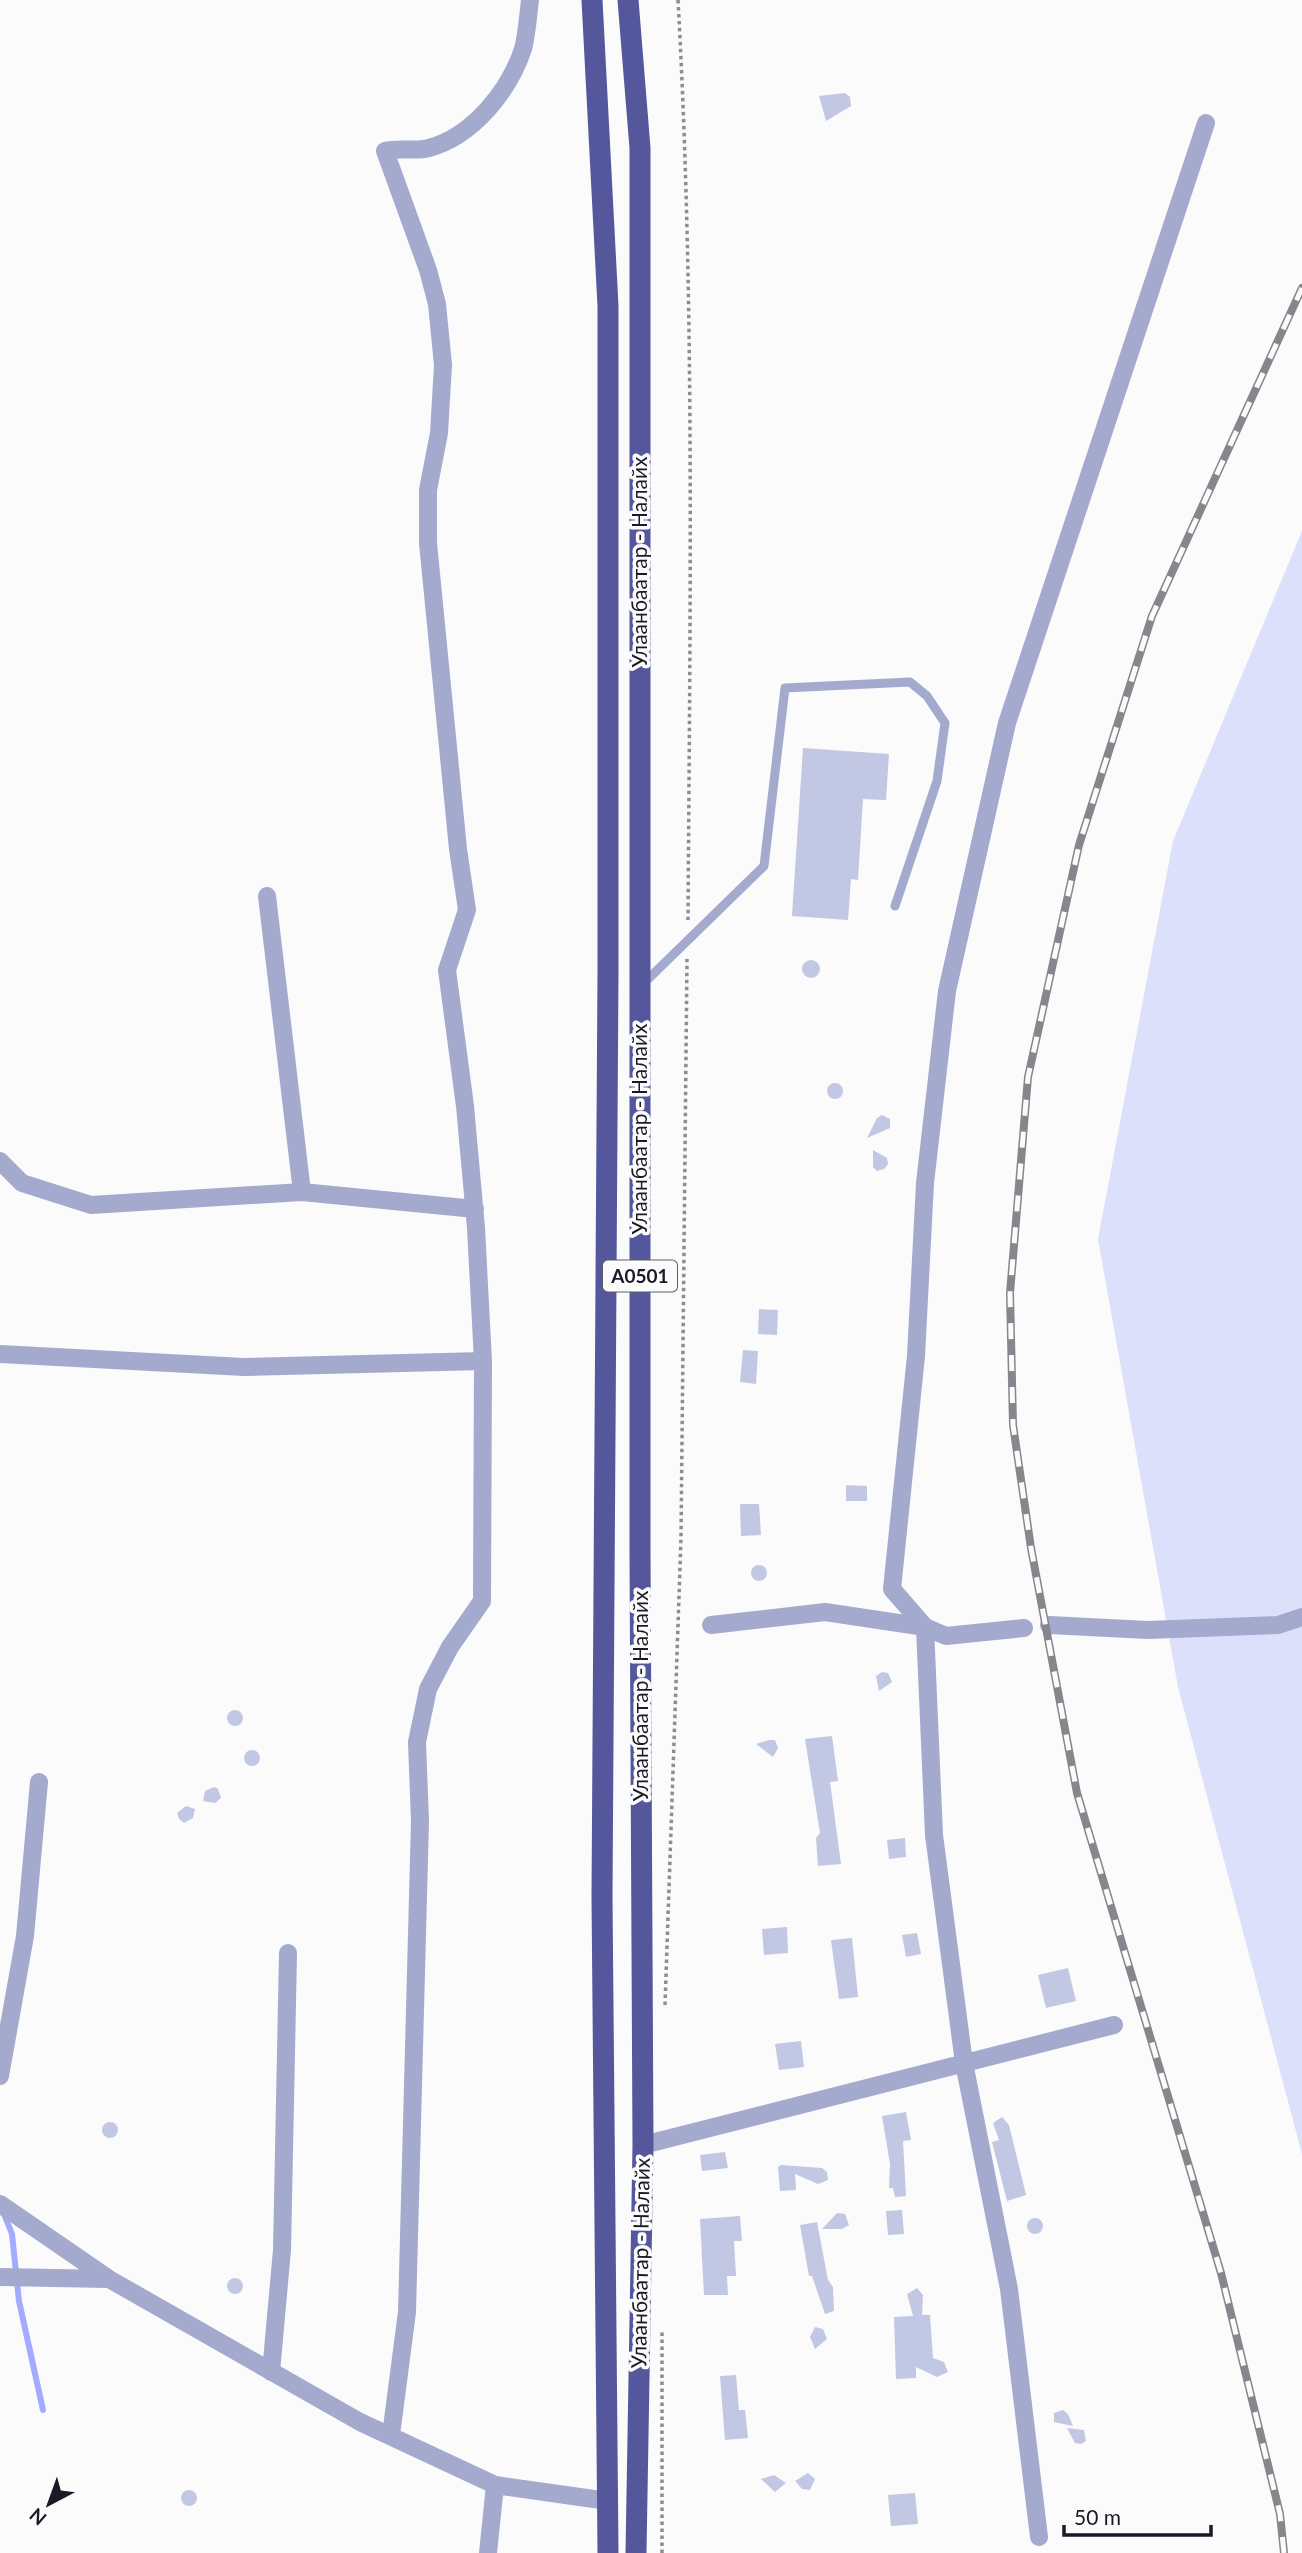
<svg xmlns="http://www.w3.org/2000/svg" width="1302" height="2553" font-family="Lato,sans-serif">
<rect width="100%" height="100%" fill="#fbfbfb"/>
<path fill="#dce0fa" d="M1302,531V2154L1178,1687L1098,1239L1173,841Z"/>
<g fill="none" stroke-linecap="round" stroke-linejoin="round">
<path stroke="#a3abfe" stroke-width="6" d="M4,2214L12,2234L19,2301L43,2410"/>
</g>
<path fill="#c2c7e4" d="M845,93L850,97L851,106L826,121L819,96Z
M803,748L889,754L886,800L863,799L858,880L851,879L848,920L792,916Z
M802 969a9 9 0 1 1 18 0a9 9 0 1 1-18 0Z
M827 1091a8 8 0 1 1 16 0a8 8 0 1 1-16 0Z
M882,1115L890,1119V1128L867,1138L877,1118Z
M873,1150L887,1158L888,1164L884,1169L877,1171L873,1167Z
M759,1309L778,1310L777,1335L758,1334Z
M743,1350L758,1351L756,1384L740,1382Z
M846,1485L867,1486V1501H846Z
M740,1504H759L761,1535L741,1536Z
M751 1573a8 8 0 1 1 16 0a8 8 0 1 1-16 0Z
M882,1672L888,1673L892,1682L879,1691L876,1676Z
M227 1718a8 8 0 1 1 16 0a8 8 0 1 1-16 0Z
M832,1736L838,1781L830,1782L841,1864L818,1866L816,1838L820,1833L805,1739Z
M769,1740H775L778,1748L773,1757L756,1744Z
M244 1758a8 8 0 1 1 16 0a8 8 0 1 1-16 0Z
M214,1787L218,1789L221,1798L215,1803L203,1801L205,1791Z
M186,1806L195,1809L193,1818L184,1823L179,1819L177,1813Z
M905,1838L906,1857L889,1859L887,1840Z
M787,1927L788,1953L764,1955L762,1929Z
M917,1933L921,1954L906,1957L902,1935Z
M852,1938L858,1997L839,1999L831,1940Z
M1068,1968L1076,2001L1046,2008L1038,1975Z
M801,2041L804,2067L779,2070L775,2044Z
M906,2112L911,2140L903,2141L906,2196L895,2197L893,2188H889L890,2164L882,2116Z
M1002,2117L1009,2125L1026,2195L1007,2201L992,2142L999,2140L993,2123Z
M102 2130a8 8 0 1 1 16 0a8 8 0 1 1-16 0Z
M725,2152L728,2168L702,2171L700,2155Z
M781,2165L822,2168L827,2172L828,2180L818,2184L795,2174L796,2190L780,2191L778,2167Z
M902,2210L904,2234L888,2235L886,2211Z
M837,2213L845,2214L849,2225L842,2229H822Z
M740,2216L742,2241H734L736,2276H727L728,2295H704L700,2219Z
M1027 2226a8 8 0 1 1 16 0a8 8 0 1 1-16 0Z
M817,2222L828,2280L833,2287L834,2311L825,2314L812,2276H809L800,2225Z
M227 2286a8 8 0 1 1 16 0a8 8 0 1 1-16 0Z
M917,2288L923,2295L922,2315H930L933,2358L944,2362L948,2372L937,2377L916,2367V2378L896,2379L894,2317L913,2316L907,2294Z
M815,2327L823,2329L827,2339L815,2349L810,2337Z
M736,2375L739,2410H745L748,2438L725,2440L720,2376Z
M1063,2410L1068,2414L1073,2426L1054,2422V2413Z
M1067,2428L1084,2430L1086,2441L1081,2444L1075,2443Z
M808,2473L815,2479L810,2490L802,2489L795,2481Z
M774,2475L786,2483L775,2492L761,2479Z
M181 2498a8 8 0 1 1 16 0a8 8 0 1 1-16 0Z
M915,2493L918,2524L891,2526L888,2495Z"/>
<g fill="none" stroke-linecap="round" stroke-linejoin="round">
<path stroke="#8d8e93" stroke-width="3.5" stroke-dasharray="3.5 3.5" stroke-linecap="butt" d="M678,0C695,306 690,613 688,920
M665,2005L681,1538L687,959
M662,2553V2331"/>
<path stroke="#a4a9ce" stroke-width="9" d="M643,984L764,866L785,688L910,682L927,696L945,723L937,781L895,906"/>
<path stroke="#a4a9ce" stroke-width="18" d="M267,896L302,1192
M0,1161L22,1183L91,1205L302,1192L475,1209
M0,1354L244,1367L483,1361
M711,1625L825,1612L925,1627L946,1636L1024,1628
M1049,1625L1148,1630L1278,1625L1302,1617
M0,2076L25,1936L39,1782
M643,2145L1114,2025
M0,2204L109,2279L360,2422L495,2485L608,2501
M0,2277L109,2279
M271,2372L282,2250L288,1953
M391,2435L407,2312L420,1821L417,1742L428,1689L450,1647L482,1601L483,1361L476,1228L465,1106L447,970L467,910L458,849L428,543V490L439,433L443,365L437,304L428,270L385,151C400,147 415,152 429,148C473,136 509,91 523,49C527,34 528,16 530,0
M1039,2537L1009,2289L964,2063L934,1835L925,1627L892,1589L916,1356L925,1183L947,991L1007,723L1206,123
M488,2553L495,2485"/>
<path stroke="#54579c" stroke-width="21" d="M592,0L608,306V972L602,1897L608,2553
M628,0L640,148V1552L643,2145L636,2553"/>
<defs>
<path id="rail" d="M1284,2553L1280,2514L1221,2273L1077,1793L1031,1548L1013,1425L1010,1293L1028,1077L1079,845L1152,616L1302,288"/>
</defs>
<use href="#rail" stroke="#86868c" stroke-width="8"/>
<use href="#rail" stroke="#fbfbfb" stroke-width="5" stroke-dasharray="16" stroke-linecap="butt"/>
</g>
<g text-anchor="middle" stroke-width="7" stroke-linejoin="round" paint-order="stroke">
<rect fill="#fbfbfb" stroke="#5d5e65" stroke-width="2" x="603" y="1260.5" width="74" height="31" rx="5"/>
<g font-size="19" font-weight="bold" fill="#191a25">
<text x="640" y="1283">A0501</text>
</g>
<g font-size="21" fill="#191a25" stroke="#fbfbfb">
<text transform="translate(640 562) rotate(-90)" y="7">Улаанбаатар - Налайх</text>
<text transform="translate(640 1129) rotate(-90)" y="7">Улаанбаатар - Налайх</text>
<text transform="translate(641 1696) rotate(-90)" y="7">Улаанбаатар - Налайх</text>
<text transform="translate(641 2263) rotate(-89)" y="7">Улаанбаатар - Налайх</text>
</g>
</g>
<g transform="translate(49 2504) rotate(221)" stroke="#fbfbfb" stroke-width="5" paint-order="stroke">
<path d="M0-5L12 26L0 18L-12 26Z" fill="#191a25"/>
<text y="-10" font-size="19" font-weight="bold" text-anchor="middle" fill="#191a25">N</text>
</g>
<path d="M1064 2525v10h147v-10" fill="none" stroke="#191a25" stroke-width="3.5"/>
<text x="1074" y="2525" font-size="21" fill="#191a25" stroke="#fbfbfb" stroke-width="5" paint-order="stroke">50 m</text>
</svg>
